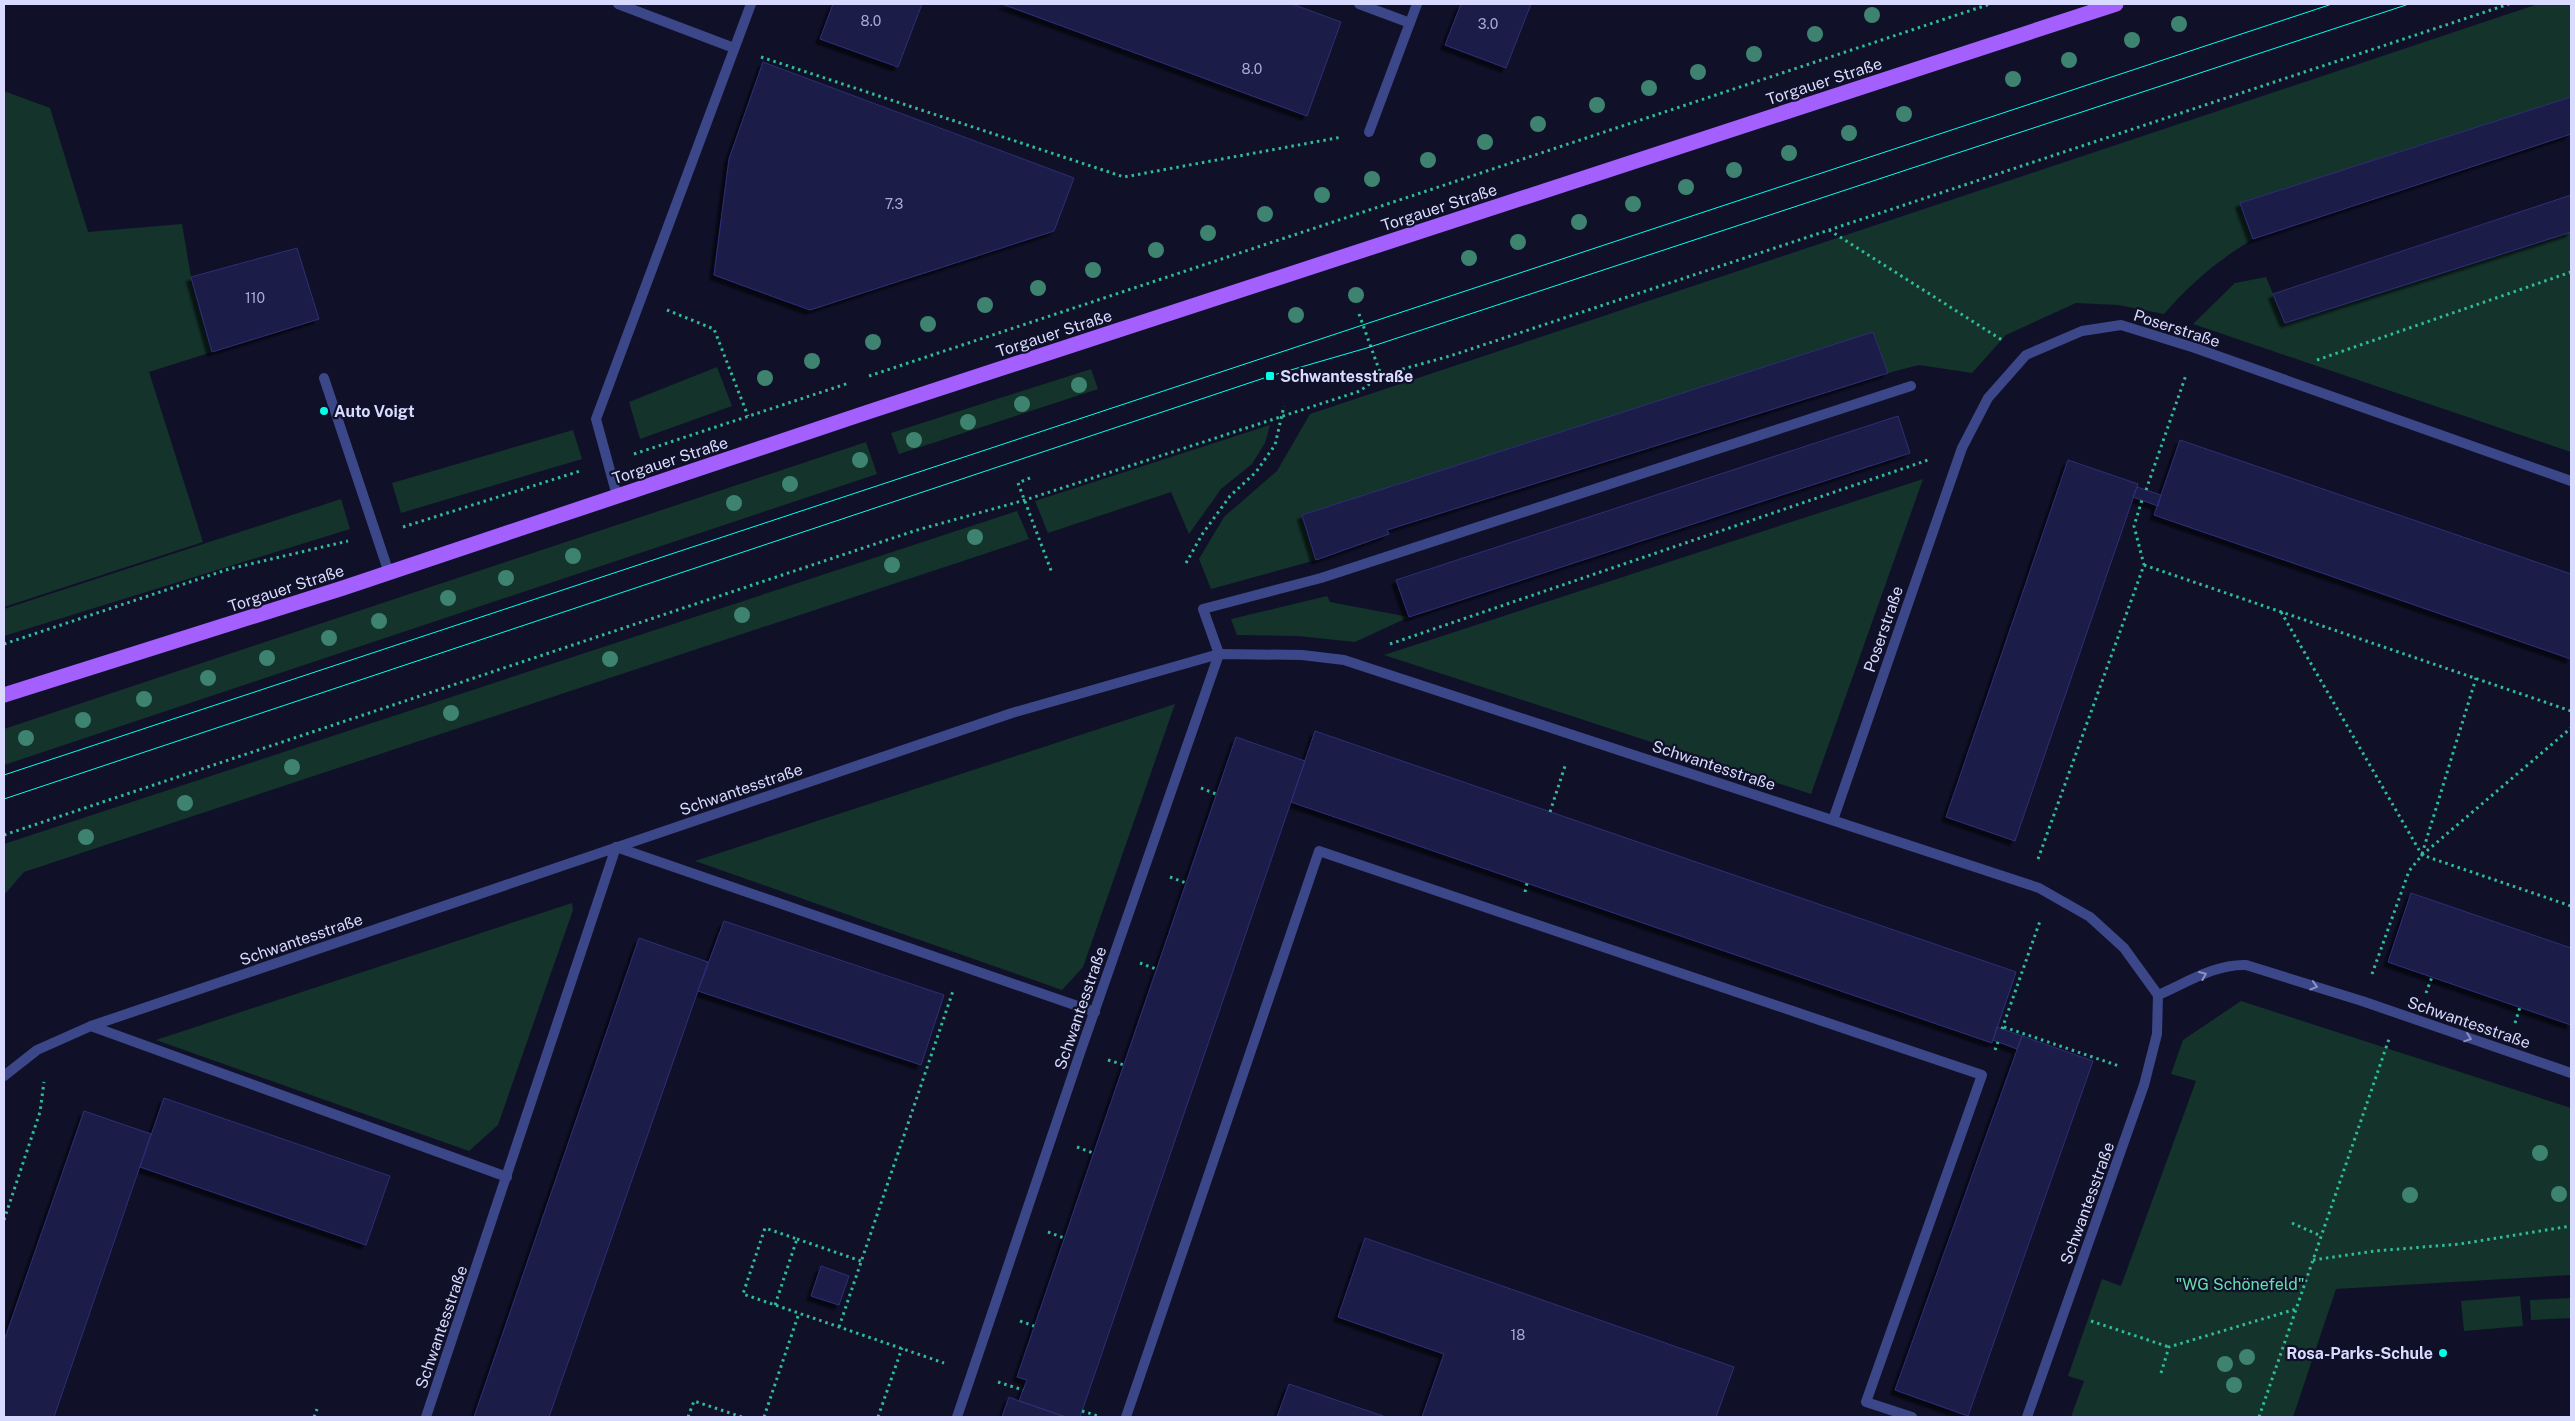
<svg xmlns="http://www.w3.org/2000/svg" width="2575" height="1421" font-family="'Public Sans',sans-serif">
<defs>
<filter id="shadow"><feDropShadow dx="-4.5" dy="4.5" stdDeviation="1" flood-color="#0009"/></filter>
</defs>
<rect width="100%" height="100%" fill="#101129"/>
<path fill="#13332b" d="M2538,4H2571V97L2240,203L2253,239C2217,261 2192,282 2164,314L2118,305L2076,303L2006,335L1972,373L1919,365L1888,373L1873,332L1302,515L1316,560L1211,589L1199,559L1224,517L1277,471L1310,414Z
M4,91L50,108L88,232L182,224L191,277L212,352L149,372L203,542L4,607Z
M2571,232V452L2193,324L2235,283L2266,277L2285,323Z
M717,367L732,406L640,439L629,402Z
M1091,369L1098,389L899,454L891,433Z
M1270,425L1265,443L1252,464L1221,489L1189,534L1171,492L1048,533L1035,501Z
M573,430L582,459L401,513L392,483Z
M866,442L877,474L4,765V729Z
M1923,479L1811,794L1384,655Z
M341,499L350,529L4,636V609Z
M1017,511L1029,539L24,872L4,895V844Z
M1327,596L1330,602L1409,617L1355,642L1298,636L1237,635L1231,619Z
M1175,704L1083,967L1062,990L695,861Z
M572,903L573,910L498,1125L469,1151L156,1040Z
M2241,1001L2571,1108V1275L2336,1289L2293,1417H2071L2084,1381L2068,1376L2102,1279L2121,1286L2196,1081L2171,1074L2183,1040Z
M2520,1296L2523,1326L2464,1331L2461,1301Z
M2571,1298V1318L2531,1320L2530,1300Z"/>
<path fill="#1c1c4a" stroke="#2e2e76" filter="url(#shadow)" d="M833,4H922L898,67L820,39Z
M1002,4H1292L1341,22L1307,116Z
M1461,4H1531L1506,68L1445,45Z
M763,62L1074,178L1054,231L810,310L714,275L729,159Z
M2571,97V134L2253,239L2240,203Z
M2571,195V232L2285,323L2273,294Z
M297,248L319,319L212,352L191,277Z
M1873,332L1888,373L1387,530L1389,534L1316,560L1302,515Z
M1898,416L1910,453L1409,617L1396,580Z
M2180,440L2571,574V659L2154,515Z
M2068,460L2138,484L2015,841L1946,817Z
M2137,487L2161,495L2158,506L2133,497Z
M1315,731L2016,972L1992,1043L1291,802Z
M1236,737L1305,761L1080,1417H1066L1019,1401L1027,1380L1017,1377Z
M2411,893L2571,948V1025L2388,962Z
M724,921L944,995L921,1065L698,991Z
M639,938L708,962L549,1417H474Z
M1997,1027L2022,1036L2017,1049L1993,1040Z
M2022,1036L2093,1061L1968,1416L1895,1390Z
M164,1098L390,1176L366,1245L140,1167Z
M84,1111L151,1134L54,1417H4V1341Z
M1365,1238L1734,1367L1716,1417H1422L1444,1354L1338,1317Z
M821,1266L849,1276L839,1305L811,1296Z
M1289,1384L1386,1417H1277Z
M1009,1397L1019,1401L1066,1417H1002Z"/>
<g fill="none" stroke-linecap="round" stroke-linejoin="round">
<path stroke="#2fbc98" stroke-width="3" stroke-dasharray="2.5 4" stroke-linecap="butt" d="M761,57L1124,177L1342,137
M1829,230L2002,340
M667,310L714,329L748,416
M1359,314L1381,375H1364
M2317,360L2571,272
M869,376L1990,4
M634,454L849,383
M1030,478L1018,483L1052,573
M2146,490L2186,375
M403,527L580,471
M1186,563L1203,533L1230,496L1256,472L1275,445L1284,406
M2144,565L2571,711
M2281,612L2422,855L2571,906
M4,644L229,569L348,541
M1390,644L1928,460
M1201,788L1216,794
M1550,812L1566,763
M4,835L914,531L1025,500L1360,391L1381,375L1450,356L2509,4
M2422,854L2476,678
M2038,859L2144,565L2134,526L2142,500
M1170,877L1186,883
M1525,892L1527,883
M1140,963L1156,969
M2372,974L2409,871L2422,855L2571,728
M2426,993L2432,977
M2515,1023L2520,1007
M2004,1027L2119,1066
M2002,1029L2040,921
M1995,1050L1998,1042
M1108,1060L1124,1065
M1077,1147L1093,1153
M4,1220L40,1112L44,1082
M2292,1223L2321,1236
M1048,1232L1064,1238
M797,1239L861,1261
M2313,1260L2375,1251L2460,1244L2571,1226
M775,1305L797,1239L765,1228L743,1294L944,1363
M1020,1321L1034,1326
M2091,1321L2169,1347
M839,1327L953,991
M2161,1373L2169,1347L2296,1309
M998,1382L1023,1390
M1082,1411L1098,1416
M314,1417L317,1409
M688,1417L694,1401L742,1417
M764,1417L799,1313
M878,1417L902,1348
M2259,1417L2389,1039"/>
<path stroke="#3b4788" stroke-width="10" d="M618,4L734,48
M1359,4L1410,23
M1369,132L1417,4
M324,378L389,573
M617,496L596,419L751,4
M1219,654L1203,609L1321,578L1911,386
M616,847L1095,1012
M91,1026L507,1177
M1126,1417L1319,851L1982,1075L1866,1402L1912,1417"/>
<path stroke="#3b4788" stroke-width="10" d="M1833,820L1962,448L1988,398L2026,355L2082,331L2121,325L2195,348L2571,481
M2158,995C2186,983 2215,964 2246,965L2362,1001L2571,1073
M4,1076L37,1050L91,1026L1012,713L1219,654L1302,655L1344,660L2039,888L2090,917L2124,948L2158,995L2157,1034L2144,1085L2027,1417
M426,1417L616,847
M957,1417L1081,1050L1219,654"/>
<path stroke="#a45fff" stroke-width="15" d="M4,695L343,588L868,412L2116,4"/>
<path stroke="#04ffe7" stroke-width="1" d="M4,775L2332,4
M4,799L1270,376L1370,347L2409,4"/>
</g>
<g fill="#3d836f">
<circle cx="1872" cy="15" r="8"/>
<circle cx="2179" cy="24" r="8"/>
<circle cx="1815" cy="34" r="8"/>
<circle cx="2132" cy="40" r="8"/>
<circle cx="1754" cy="54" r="8"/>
<circle cx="2069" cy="60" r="8"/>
<circle cx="1698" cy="72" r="8"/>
<circle cx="2013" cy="79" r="8"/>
<circle cx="1649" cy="88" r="8"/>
<circle cx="1597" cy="105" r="8"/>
<circle cx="1904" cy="114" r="8"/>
<circle cx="1538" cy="124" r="8"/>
<circle cx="1849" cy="133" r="8"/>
<circle cx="1485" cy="142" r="8"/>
<circle cx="1789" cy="153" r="8"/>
<circle cx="1428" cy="160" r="8"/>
<circle cx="1734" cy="170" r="8"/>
<circle cx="1372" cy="179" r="8"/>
<circle cx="1686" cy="187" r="8"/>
<circle cx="1322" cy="195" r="8"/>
<circle cx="1633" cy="204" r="8"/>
<circle cx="1265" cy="214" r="8"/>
<circle cx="1579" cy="222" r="8"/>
<circle cx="1208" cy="233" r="8"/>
<circle cx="1518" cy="242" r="8"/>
<circle cx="1156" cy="250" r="8"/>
<circle cx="1469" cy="258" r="8"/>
<circle cx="1093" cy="270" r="8"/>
<circle cx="1038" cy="288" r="8"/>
<circle cx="1356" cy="295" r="8"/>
<circle cx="985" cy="305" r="8"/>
<circle cx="1296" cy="315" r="8"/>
<circle cx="928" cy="324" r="8"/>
<circle cx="873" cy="342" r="8"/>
<circle cx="812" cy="361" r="8"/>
<circle cx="765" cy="378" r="8"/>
<circle cx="1079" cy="385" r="8"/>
<circle cx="1022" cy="404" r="8"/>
<circle cx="968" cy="422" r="8"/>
<circle cx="914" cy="440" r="8"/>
<circle cx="860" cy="460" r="8"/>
<circle cx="790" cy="484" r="8"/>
<circle cx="734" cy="503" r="8"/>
<circle cx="975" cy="537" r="8"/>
<circle cx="573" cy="556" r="8"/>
<circle cx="892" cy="565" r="8"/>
<circle cx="506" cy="578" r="8"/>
<circle cx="448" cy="598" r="8"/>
<circle cx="742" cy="615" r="8"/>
<circle cx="379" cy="621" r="8"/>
<circle cx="329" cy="638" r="8"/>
<circle cx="267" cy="658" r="8"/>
<circle cx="610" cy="659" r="8"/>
<circle cx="208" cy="678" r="8"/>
<circle cx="144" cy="699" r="8"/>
<circle cx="451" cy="713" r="8"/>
<circle cx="83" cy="720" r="8"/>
<circle cx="26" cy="738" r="8"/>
<circle cx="292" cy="767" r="8"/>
<circle cx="185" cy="803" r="8"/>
<circle cx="86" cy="837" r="8"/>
<circle cx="2540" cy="1153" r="8"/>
<circle cx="2559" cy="1194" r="8"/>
<circle cx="2410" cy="1195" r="8"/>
<circle cx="2247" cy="1357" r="8"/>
<circle cx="2225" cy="1364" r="8"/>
<circle cx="2234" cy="1385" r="8"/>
</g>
<defs><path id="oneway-chevron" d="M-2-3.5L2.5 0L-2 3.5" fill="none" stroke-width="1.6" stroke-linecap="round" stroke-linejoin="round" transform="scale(1.25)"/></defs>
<g stroke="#8a91c4">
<use href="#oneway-chevron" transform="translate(2203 975) rotate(-23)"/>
<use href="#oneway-chevron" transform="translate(2314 986) rotate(17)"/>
<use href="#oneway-chevron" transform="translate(2468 1038) rotate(19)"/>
</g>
<g fill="#04ffe7" stroke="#101129" stroke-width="2">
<rect x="1265" y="371" width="10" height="10" rx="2.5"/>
<circle cx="324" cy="411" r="5"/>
<circle cx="2443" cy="1353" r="5"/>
</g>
<g text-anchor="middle" stroke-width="4.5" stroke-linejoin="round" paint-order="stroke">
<g font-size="14" fill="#a9abd2">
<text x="871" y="26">8.0</text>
<text x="1488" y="29">3.0</text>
<text x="1252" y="74">8.0</text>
<text x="894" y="209">7.3</text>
<text x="255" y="303">110</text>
<text x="1518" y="1340">18</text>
</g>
<g font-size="16" fill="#d8dbff" stroke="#101129">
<text transform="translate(1824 81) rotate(-18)" y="6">Torgauer Straße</text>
<text transform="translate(1439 207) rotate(-18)" y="6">Torgauer Straße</text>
<text transform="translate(2177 328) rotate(18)" y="6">Poserstraße</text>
<text transform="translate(1054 333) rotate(-18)" y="6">Torgauer Straße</text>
<text transform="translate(670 460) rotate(-18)" y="6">Torgauer Straße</text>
<text transform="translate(286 588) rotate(-18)" y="6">Torgauer Straße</text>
<text transform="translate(1883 629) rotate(-71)" y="6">Poserstraße</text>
<text transform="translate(1714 765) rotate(18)" y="6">Schwantesstraße</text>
<text transform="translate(741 789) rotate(-19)" y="6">Schwantesstraße</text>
<text transform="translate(301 939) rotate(-19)" y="6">Schwantesstraße</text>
<text transform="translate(1080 1008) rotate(-71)" y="6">Schwantesstraße</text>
<text transform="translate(2469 1022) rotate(19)" y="6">Schwantesstraße</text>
<text transform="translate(2087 1203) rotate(-70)" y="6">Schwantesstraße</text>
<text transform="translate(441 1327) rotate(-71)" y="6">Schwantesstraße</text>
</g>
<g font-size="16" font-weight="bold" fill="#d8dbff" stroke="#101129" text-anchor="start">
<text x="1280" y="382">Schwantesstraße</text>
<text x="334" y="417">Auto Voigt</text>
<text x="2433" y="1359" text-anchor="end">Rosa-Parks-Schule</text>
</g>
<g font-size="16" fill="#62e1a8" stroke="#101129">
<text x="2240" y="1290">"WG Schönefeld"</text>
</g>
</g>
<rect width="2575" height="1421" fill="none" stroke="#d8dbff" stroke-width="10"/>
</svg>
